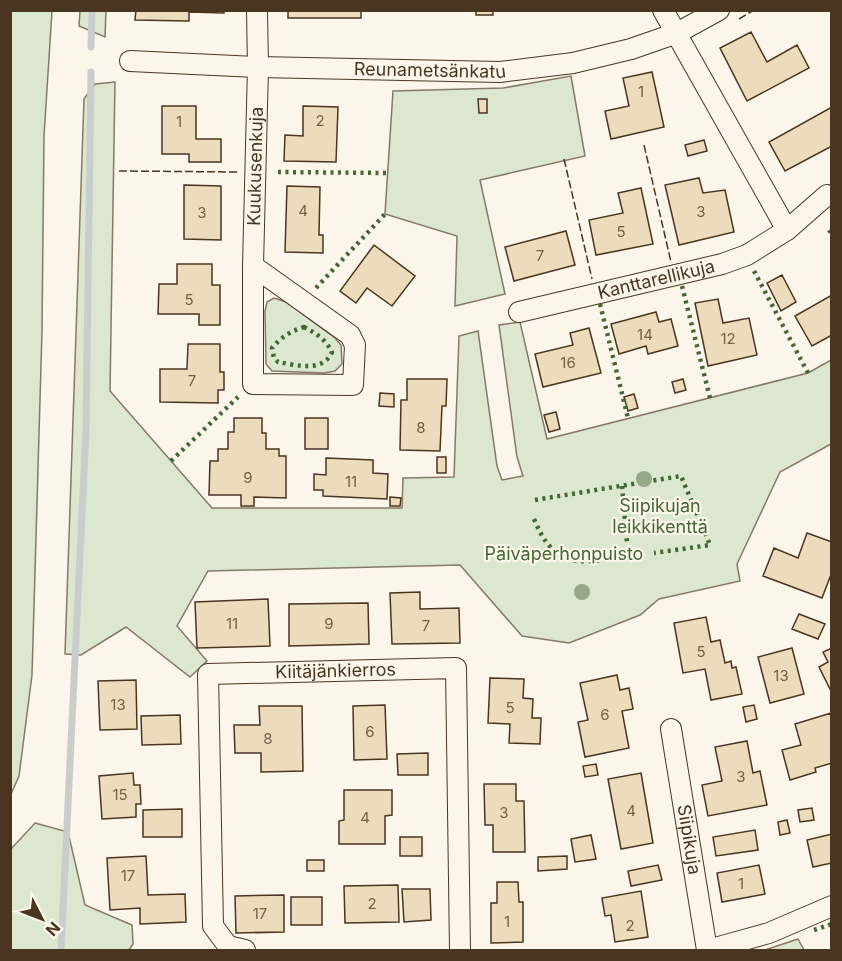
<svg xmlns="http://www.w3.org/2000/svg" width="842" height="961" font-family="Inter,sans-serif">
<rect width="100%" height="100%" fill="#fbf6e9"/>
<path fill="#dce7d0" stroke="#887966" stroke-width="1.5" d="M11,10L52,11L44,136L42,331L32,675L19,776L11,794Z
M80,11H106L105,37L79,26Z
M571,76L585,156L480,180L505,294L455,306L457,236L385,214L393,91L503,88Z
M115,82L110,391L212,508H402L403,478L454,477L459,336L478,331L497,466L502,480L523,476L517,457L499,325L520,322L547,439L808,373L831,360V444L780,472L737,564L740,581L659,599L640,615L569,643L522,636L460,565L208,571L177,626L207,661L190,677L126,627L81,655L65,654L84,99L95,84Z
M274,298L286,302L335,338L341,345L342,364L335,371L324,373L272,371L266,364L265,311L267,302Z
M35,823L68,832L85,905L132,925L133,944L129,950H11V849Z
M798,939L804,950H765Z"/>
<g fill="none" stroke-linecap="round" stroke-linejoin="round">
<path stroke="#c9cecd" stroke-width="7" d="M91,47L92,10
M61,950L86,430L91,72"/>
</g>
<path fill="#ecdcbc" stroke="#4a3520" stroke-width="1.5" d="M136,10H224V13L189,12V21L135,20Z
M288,10H361V18H288Z
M476,10H493V15H476Z
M751,32L767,62L797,45L809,68L747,101L720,48Z
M652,72L664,127L611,139L605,111L629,106L623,78Z
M478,99H487V113H479Z
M162,106H196V139H221V162H189V154H162Z
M303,106L338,107L336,162L284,161L285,135L303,136Z
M832,107V146L785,171L769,142Z
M704,140L707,151L688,156L685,145Z
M699,178L703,193L725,190L734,232L679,245L665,185Z
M184,185L221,186V240L184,239Z
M287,186L320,187L319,235H323V253L285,252Z
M641,188L653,244L596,255L589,220L623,213L618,193Z
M566,231L575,265L514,281L505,247Z
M374,245L415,276L392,306L367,288L356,303L340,291Z
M177,264H212V285H220V325H199V314H158L159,284H177Z
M782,275L796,302L781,311L767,283Z
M832,295V335L812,346L795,316Z
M718,299L723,323L749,318L757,355L708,366L695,303Z
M656,312L659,322L671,319L678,346L648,354L646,346L619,354L611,324Z
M589,328L601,373L543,387L535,354L573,345L570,333Z
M188,344H220V372H224V390H218V403L160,402V369H187Z
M407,379H447L446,406H442L440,451L400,450L401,400H407Z
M683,379L686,390L675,393L672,382Z
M380,393L394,394V407L379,406Z
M634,394L638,408L628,411L624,397Z
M556,412L560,429L549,432L544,415Z
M234,418H262V433H266V449H279V456H286V498L254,497V506H241V495H209L210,461H218V449H228V432H234Z
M305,418H328V449H305Z
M437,457H446V473H437Z
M326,458L373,460V473L388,474L387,499L323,496V490H314V474L326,475Z
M390,497L401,498L400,506H390Z
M807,533L832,542V572L822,598L763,576L774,548L798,558Z
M420,592V609L459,608L460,643L392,644L390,593Z
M268,599L270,646L197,648L195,602Z
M368,603L369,644L289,646V604Z
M799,614L825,624L818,639L792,629Z
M706,617L711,642L720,640L725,663L731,661L732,668L736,667L742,694L711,700L705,669L683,673L674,623Z
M792,648L804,694L770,703L758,657Z
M832,648V691H831L819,667L828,662L823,652Z
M617,675L620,690L629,688L633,709L622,711L629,748L585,757L578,722L588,720L580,683Z
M490,678L524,679L523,698L533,699L532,718H541L540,744L509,743L510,724L488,723Z
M136,680L137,729L100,730L98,681Z
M385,705L387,759L354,760L353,706Z
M754,705L757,719L746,722L743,707Z
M259,706H302L303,771L261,772V753H235L234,725H260Z
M831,713L832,763L815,768L816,772L790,780L782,750L801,745L795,724Z
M180,715L181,744L142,745L141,716Z
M747,741L753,773L760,771L767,805L708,816L702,785L722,781L715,747Z
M428,753V775H398L397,754Z
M596,764L598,775L585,777L583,766Z
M133,773L134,785H140L141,804H136V817L102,819L99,776Z
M641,773L653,843L621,849L608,779Z
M484,784H516V801H524L525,852H493V825H485Z
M344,790H392V815L385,816V844H339V821L344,820Z
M812,808L814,820L800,822L798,810Z
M182,809V837H143V810Z
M787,820L790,833L780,835L778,822Z
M755,830L758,850L716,856L713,837Z
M832,834V863L813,867L807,840Z
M591,835L596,859L575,862L571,839Z
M400,837H422V856H400Z
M146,856L148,895L185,894L186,922L140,924V908L110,910L107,858Z
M567,856V869L538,871V857Z
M307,860H324V871H307Z
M658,865L662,880L631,886L628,871Z
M759,865L765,894L722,902L717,873Z
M497,882H518L519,902H523V942L491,943V903H497Z
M398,885L399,922L345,923L344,886Z
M402,889H430L431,920L404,922Z
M641,891L648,937L615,942L611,915L605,916L602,898Z
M284,895V932L236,933L235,896Z
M291,897H322V925H291Z"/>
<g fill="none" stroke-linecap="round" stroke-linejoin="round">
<defs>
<g id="street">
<path d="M663,10L787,230L827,195"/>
<path id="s1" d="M130,61L258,67L500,72L573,63L631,49L677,33L719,10"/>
<path id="s2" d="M253,266L350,335L355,345L353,385L253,384V266L258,67L257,10"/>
<path id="s3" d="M519,312L722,264L747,255L787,230"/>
<path id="s4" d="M671,729L707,950"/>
<path id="s5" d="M245,950L228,946L213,926L208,674L456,668L460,950"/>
<path d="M708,950L769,933L832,906"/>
</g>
</defs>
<use href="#street" stroke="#4a3520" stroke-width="22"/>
<use href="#street" stroke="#fbf6e9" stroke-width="20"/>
<path stroke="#436837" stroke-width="4.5" stroke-dasharray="3 4.5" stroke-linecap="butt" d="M278,172L387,173
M829,230L832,234
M754,271L808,373
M682,286L710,398
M316,288L385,214
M600,304L628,418
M304,327C316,333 326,340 332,352C323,373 296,365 278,362L274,358L272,348C281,337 291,331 304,327Z
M171,461L238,397
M622,486L627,542
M535,500L681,476L710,545L654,553
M534,519C549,555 566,567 606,559
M814,930L832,924"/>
<path stroke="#4a3520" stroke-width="1.5" stroke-dasharray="8 3" stroke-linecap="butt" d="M739,19L754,10
M644,145L671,262
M564,159L592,279
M119,171L238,172"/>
</g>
<g fill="#96a887">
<circle cx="644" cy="479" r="8"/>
<circle cx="582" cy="592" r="8"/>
</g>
<g text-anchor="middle" stroke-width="4.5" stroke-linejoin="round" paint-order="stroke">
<g font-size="15" fill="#725f47">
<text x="641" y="97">1</text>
<text x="320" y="126">2</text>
<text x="179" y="127">1</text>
<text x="303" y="216">4</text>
<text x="701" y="217">3</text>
<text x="202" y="218">3</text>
<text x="621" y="237">5</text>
<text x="540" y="261">7</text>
<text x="189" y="305">5</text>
<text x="645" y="340">14</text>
<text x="728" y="344">12</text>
<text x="568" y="368">16</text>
<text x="192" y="386">7</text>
<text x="421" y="433">8</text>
<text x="248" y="483">9</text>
<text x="351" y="487">11</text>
<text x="232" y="629">11</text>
<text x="329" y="629">9</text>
<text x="426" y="631">7</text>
<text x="701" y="657">5</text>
<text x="781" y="681">13</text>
<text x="118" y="710">13</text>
<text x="510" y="713">5</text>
<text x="605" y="720">6</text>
<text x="370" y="737">6</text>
<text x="268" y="744">8</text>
<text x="741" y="782">3</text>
<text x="120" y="800">15</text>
<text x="631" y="816">4</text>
<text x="504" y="818">3</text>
<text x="365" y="823">4</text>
<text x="128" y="881">17</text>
<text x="741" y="889">1</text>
<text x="372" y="909">2</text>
<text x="260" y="919">17</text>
<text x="507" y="927">1</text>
<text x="630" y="931">2</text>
</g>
<g font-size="18" fill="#4a3520" stroke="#fbf6e9">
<text dy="6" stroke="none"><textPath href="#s1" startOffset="300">Reunametsänkatu</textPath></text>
<text dy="6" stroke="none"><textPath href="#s2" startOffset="488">Kuukusenkuja</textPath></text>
<text dy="6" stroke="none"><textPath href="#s3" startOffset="141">Kanttarellikuja</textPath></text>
<text dy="6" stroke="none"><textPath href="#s5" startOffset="422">Kiitäjänkierros</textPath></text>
<text dy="6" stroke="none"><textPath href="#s4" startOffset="112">Siipikuja</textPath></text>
</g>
<g font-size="18" fill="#436837" stroke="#fbf6e9">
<text x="660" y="512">Siipikujan<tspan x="660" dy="21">leikkikenttä</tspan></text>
<text x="564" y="560">Päiväperhonpuisto</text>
</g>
</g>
<rect width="842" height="961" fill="none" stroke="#4a3520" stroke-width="24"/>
<g transform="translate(42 919) rotate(132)" stroke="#fbf6e9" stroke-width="4.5" paint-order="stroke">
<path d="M0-4.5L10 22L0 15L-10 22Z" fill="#4a3520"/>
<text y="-9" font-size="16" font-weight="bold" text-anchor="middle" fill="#4a3520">N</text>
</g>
</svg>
